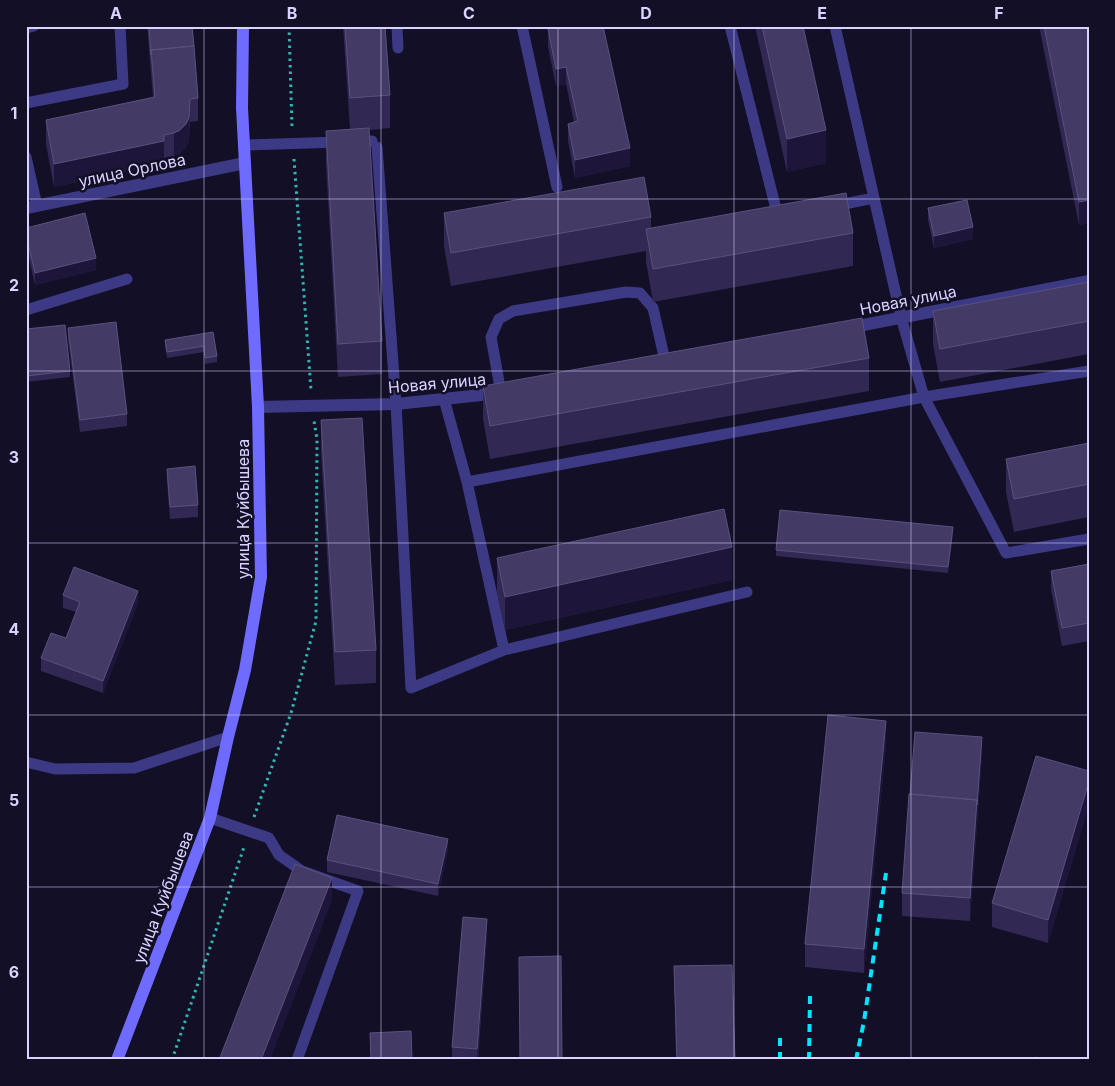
<svg xmlns="http://www.w3.org/2000/svg" width="1115" height="1086" font-family="Inter,sans-serif">
<rect width="100%" height="100%" fill="#130f26"/>
<g fill="none" stroke-linecap="round" stroke-linejoin="round">
<path stroke="#2fb8b0" stroke-width="3" stroke-dasharray="2.5 4" stroke-linecap="butt" d="M289,26L292,128
M294,159L311,390
M254,817L291,713L316,621L317,439L314,421
M172,1060L244,847"/>
<path stroke="#3d3a85" stroke-width="11" d="M397,26L398,48
M522,26L557,187
M730,26L778,217
M835,26L901,317L924,397L1089,371
M26,28L34,26
M26,103L123,84L120,26
M245,145L372,141
M377,147L396,404L411,688L504,650
M26,157L37,206
M834,206L874,198
M26,310L127,279
M501,393L491,337L499,319L513,311L626,292L640,293L653,308L666,365
M444,399L467,482L504,650L747,592
M467,482L924,397L1006,553L1089,539
M26,762L55,769L134,768L228,737
M210,818L269,838L279,855L302,871L358,891L297,1060"/>
<path stroke="#3d3a85" stroke-width="12" d="M26,208L245,163
M848,328L1089,281
M258,407L396,404L500,393"/>
<path stroke="#6f6bff" stroke-width="12" d="M117,1060L210,818L228,737L245,670L261,577L258,407L242,108L243,26"/>
<path stroke="#00e5ff" stroke-width="4" stroke-dasharray="8 6" stroke-linecap="butt" d="M780,1038V1060
M809,1060L810,995
M856,1060L864,1021L886,873"/>
</g>
<path fill="#312854" d="M147,26H192L198,98V121L190,122L189,141L186,147L180,153L174,156L164,158V164L54,187L46,144V120L153,97Z
M343,26H385L390,95V128L369,130L382,341V374L338,377L326,164V131L350,129Z
M755,26H803L826,163L787,172Z
M1039,26H1089V223L1079,225Z
M548,29L630,166L575,178L568,141V124L574,122L566,84L556,86L548,47Z
M928,208L973,239L934,248L928,220Z
M444,213L651,217V228L853,233V266L653,302L646,262V251L451,286L444,246Z
M26,228L96,270L35,285L26,246Z
M1089,282V354L940,382L933,344V311Z
M68,328L127,414V426L80,432L68,340Z
M26,329L70,371V377L26,382Z
M213,332L217,356V362L205,364L204,352L167,358L165,346V340Z
M869,358V391L490,459L483,419V386Z
M321,420L376,650V683L335,685L321,453Z
M1089,443V517L1014,532L1006,492V459Z
M167,469L198,505V517L170,519L167,481Z
M953,533L948,573L776,556V550Z
M497,558L732,580L505,630L497,592Z
M1089,564V641L1062,646L1051,589V571Z
M63,595L138,603L103,693L41,671V658L66,638L76,612L63,608Z
M886,744L864,973L805,967V944Z
M982,755L970,921L902,916V893Z
M1089,771V804L1048,943L992,927V903Z
M448,851L438,896L327,872V860Z
M487,937L478,1060H452V1047Z
M674,966L735,1060H676Z"/>
<path fill="#1d163a" d="M541,26H549L541,29Z
M566,67V84L556,86V69Z
M190,99L189,141L186,147L180,153L174,156V133Z
M826,130V163L787,172V139Z
M164,141V164L54,187V164Z
M630,148V166L575,178V160Z
M1089,200V223L1079,225V202Z
M973,227V239L934,248V236Z
M96,258V270L35,285V273Z
M953,527V533L948,573V567Z
M732,547V580L505,630V597Z
M138,591V603L103,693V681Z
M886,721V744L864,973V949Z
M982,737V755L970,921V898Z
M1089,781V804L1048,943V920Z
M448,839V851L438,896V884Z
M332,878V901L270,1060H261Z
M487,919V937L477,1060V1049Z"/>
<path fill="#433a66" stroke="#5a527e" d="M149,26H192L194,46L151,50V55Z
M345,26H385L390,95L350,98Z
M560,26H603L630,148L575,160L568,124L578,121L566,67L556,69L548,29Z
M762,26H803L826,130L787,139Z
M1044,26H1089V200L1079,202Z
M194,46L198,98L190,99L189,118L186,124L180,130L174,133L164,135V141L54,164L46,120L155,97L151,50Z
M369,128L382,341L338,344L326,131Z
M644,177L651,217L451,253L444,213Z
M846,193L853,233L653,269L646,229Z
M967,200L973,227L934,236L928,208Z
M85,213L96,258L35,273L26,234V228Z
M1089,282V321L940,349L933,311Z
M862,318L869,358L490,426L483,386Z
M116,322L127,414L80,420L68,328Z
M65,325L70,371L26,376V329Z
M213,332L217,356L205,358L204,346L167,352L165,340Z
M362,418L376,650L335,652L321,420Z
M1089,443V484L1014,499L1006,459Z
M195,466L198,505L170,507L167,469Z
M724,509L732,547L505,597L497,558Z
M780,510L953,527L948,567L776,550Z
M1089,564V623L1062,628L1051,571Z
M74,567L138,591L103,681L41,658L51,633L66,638L80,602L63,595Z
M828,715L886,721L864,949L805,944Z
M915,732L982,737L977,805V800L910,794Z
M1036,756L1089,771V781L1048,920L992,903Z
M909,794L977,800L970,898L902,893Z
M337,815L448,839L438,884L327,860Z
M295,864L332,878L261,1060H219Z
M463,917L487,919L477,1049L452,1047Z
M561,956L562,1060H520L519,957Z
M732,965L735,1060H677L674,966Z
M411,1031L412,1060H371L370,1033Z
M1035,1057L1043,1060H1034Z"/>
<path fill="none" stroke="#d9d4ff" stroke-width="1" stroke-opacity="0.55" d="M204,26V1060M381,26V1060M558,26V1060M734,26V1060M911,26V1060M26,199H1089M26,371H1089M26,543H1089M26,715H1089M26,887H1089"/>
<g text-anchor="middle" stroke-width="5" stroke-linejoin="round" paint-order="stroke">
<g font-size="16" fill="#d9d4ff" stroke="#130f26">
<text transform="translate(132 170) rotate(-12)" y="6">улица Орлова</text>
<text transform="translate(908 300) rotate(-11)" y="6">Новая улица</text>
<text transform="translate(437 383) rotate(-5)" y="6">Новая улица</text>
<text transform="translate(243 509) rotate(-90)" y="6">улица Куйбышева</text>
<text transform="translate(163 897) rotate(-69)" y="6">улица Куйбышева</text>
</g>
</g>
<rect width="1115" height="1086" fill="none" stroke="#130f26" stroke-width="55"/>
<rect x="28" y="28" width="1060" height="1030" fill="none" stroke="#d9d4ff" stroke-width="2"/>
<g font-size="16" text-anchor="middle" font-weight="bold" fill="#d9d4ff">
<text x="116" y="19">A</text>
<text x="292" y="19">B</text>
<text x="469" y="19">C</text>
<text x="646" y="19">D</text>
<text x="822" y="19">E</text>
<text x="999" y="19">F</text>
<text x="14" y="119">1</text>
<text x="14" y="291">2</text>
<text x="14" y="463">3</text>
<text x="14" y="635">4</text>
<text x="14" y="806">5</text>
<text x="14" y="978">6</text>
</g>
</svg>
